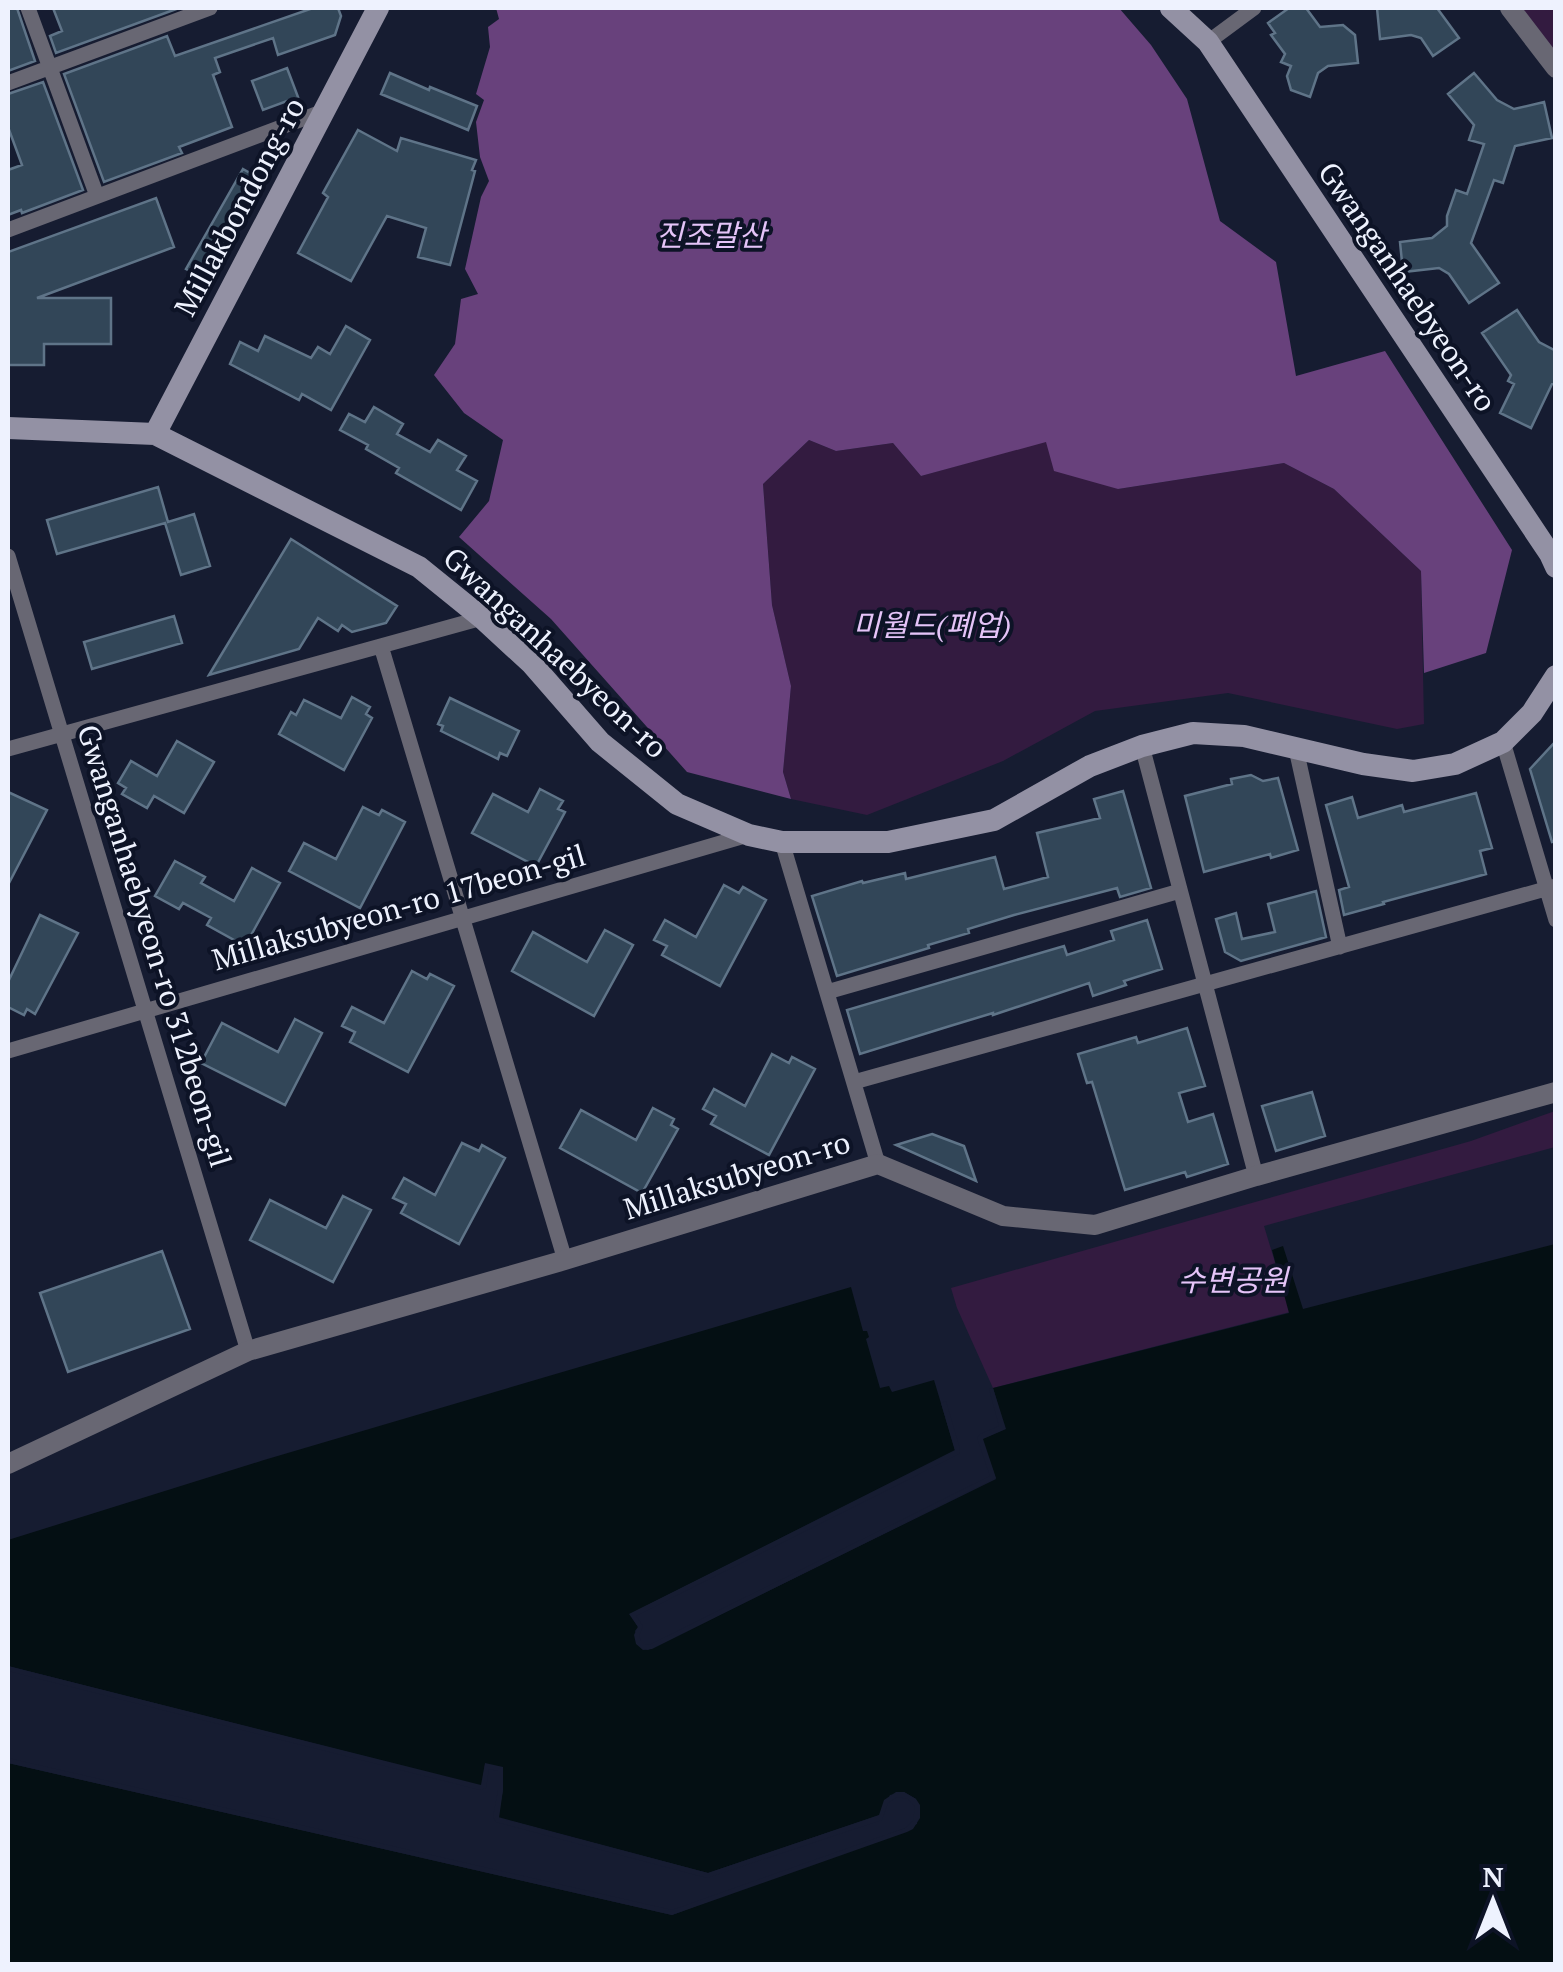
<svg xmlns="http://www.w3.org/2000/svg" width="1563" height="1972" font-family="'PT Serif','Noto Sans KR',serif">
<rect width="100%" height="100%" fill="#161c31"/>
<path fill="#331b40" d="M1510,8H1555V68Z
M809,440L836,451L893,443L921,476L1046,441L1118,489L1284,463L1334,489L1421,571L1424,724L1397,729L1228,693L1095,711L1003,761L867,815L791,799L783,772L791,686L772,605L763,484Z
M1555,1111V1147L1264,1226L1290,1312L993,1388L957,1308L951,1288L1471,1141Z"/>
<path fill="#68417c" d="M496,8H1119L1151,45L1187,99L1220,221L1276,262L1296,376L1385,351L1512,550L1486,653L1424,673L1421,571L1334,489L1284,463L1118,489L1054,471L1046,442L921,476L893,443L836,451L809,440L763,484L772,605L791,686L783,772L791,799L687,772L551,619L459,537L489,501L503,440L464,413L434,375L455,344L461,299L478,294L465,269L481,197L489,181L480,157L476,122L484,100L476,94L490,47L488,27L499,19Z"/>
<path fill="#040f13" d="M1555,1244V1964H8V1763L672,1915L917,1824L916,1799L904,1792L890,1795L880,1815L708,1873L498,1817L503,1790V1768L485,1764L482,1786L8,1666V1540L264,1460L851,1287L863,1331H867L869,1337L866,1339L880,1388L889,1386L892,1392L934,1380L955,1450L630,1614L638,1627L635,1631L643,1649L648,1650L996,1479L982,1439L1005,1429L993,1388L1289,1313L1272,1250L1283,1246L1303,1309Z"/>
<path fill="#161c31" d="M993,1388L1006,1429L983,1439L996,1478L652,1649L643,1650L636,1644L634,1635L638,1627L629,1614L955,1451L941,1403L946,1401L960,1449L959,1454L636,1616L643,1626L639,1636L641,1641L645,1645L651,1644L990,1476L977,1438L980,1434L999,1426L989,1389Z
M8,1666L481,1785L485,1763L503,1767V1790L499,1818L708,1873L879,1815L884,1800L896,1792H904L916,1799L920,1805V1818L913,1829L907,1832L672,1915L8,1763V1758L672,1910L905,1828L913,1821L915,1807L908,1799L897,1797L888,1803L882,1820L707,1878L496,1822L493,1817L498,1790V1771L489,1769L486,1788L480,1790L8,1671Z"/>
<path fill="#324658" stroke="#5f7488" stroke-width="2.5" d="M8,8H17L35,61L8,71Z
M53,8H179L56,53L50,36L62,31Z
M313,8H338L341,16L335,35L278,55L273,38L215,58L220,72L213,75L232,127L179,147L182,153L104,182L64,74L167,36L175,56Z
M1289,8H1306L1320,27L1343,25L1355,35L1358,63L1328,66L1318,73L1310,97L1291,90L1287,76L1291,66L1281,62L1285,54L1271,35L1275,33L1268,23Z
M1377,8H1437L1459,38L1433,56L1421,38L1411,35L1380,39Z
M287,68L298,97L263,110L252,81Z
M390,73L429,90L430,87L477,106L468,130L381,94Z
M1474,73L1497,100L1514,109L1544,102L1552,138L1515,146L1503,183L1494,180L1471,243L1499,283L1469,303L1449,274L1439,268L1403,272L1400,242L1432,238L1447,226V216L1456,190L1467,194L1484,144L1469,140L1474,125L1448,94Z
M43,82L83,190L22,213L21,210L8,215V170L22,165L8,127V94Z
M358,130L397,151L401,138L476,160L472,170L475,171L450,265L418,257L426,228L387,216L351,281L298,253L328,197L323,193Z
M243,169L262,180L205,279L186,269Z
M156,198L174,247L37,298H111V344H44V365H8V252Z
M1517,310L1539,342L1556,351V383L1552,384L1531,428L1500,413L1514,384L1508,381L1511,375L1482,333Z
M346,326L370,340L331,410L302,394L299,400L230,364L240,342L258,351L265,336L311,358L318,347L330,354Z
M374,407L403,424L397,434L430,452L438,440L466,456L457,470L477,481L461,510L396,473L399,468L366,449L368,445L340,430L349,414L365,422Z
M158,487L168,522L194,514L210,566L181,575L165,523L57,554L47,520Z
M291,539L397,606L386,623L352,632L342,625L338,631L318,618L299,649L209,675Z
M174,616L182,643L92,669L84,642Z
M352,697L370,707L366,714L372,718L344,770L279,734L291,712L296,715L304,700L341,718Z
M450,698L519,731L507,756L500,753L498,759L441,731L443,726L438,724Z
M177,741L214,762L184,813L154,796L147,808L122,794L126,788L118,783L131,761L157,776Z
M1556,741V841L1552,842L1530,769Z
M1251,775L1263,781L1278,778L1298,850L1271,858L1270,854L1204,872L1185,796L1232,784L1231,779Z
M540,789L563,801L558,809L565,812L536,866L472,833L493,794L528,812Z
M1123,791L1151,888L1120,897L1117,888L1014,915L968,929L969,933L928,945L929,948L837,976L812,896L862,881L863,883L905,873L906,879L995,857L1004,889L1048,877L1037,833L1100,818L1094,799Z
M8,792L47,810L8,885Z
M1476,793L1492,848L1480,851L1486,874L1383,902L1384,904L1344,915L1339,890L1349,887L1326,805L1352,797L1358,818L1402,805L1404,812Z
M363,807L379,815L382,810L405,822L360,908L289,871L304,843L336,859Z
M175,861L205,877L201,883L234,901L252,868L280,883L245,946L207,925L211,918L183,903L179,909L155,896Z
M724,885L739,893L743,887L766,900L720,986L662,955L667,946L654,940L665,920L696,937Z
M1316,891L1326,937L1241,961L1225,952L1216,919L1236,913L1242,939L1275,932L1268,904Z
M40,915L78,933L35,1014L27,1009L24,1015L8,1007V982Z
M1147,920L1162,969L1124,981L1126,985L1093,996L1089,983L993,1015V1013L950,1026L860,1054L847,1010L1064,946L1067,955L1114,940L1111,931Z
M605,930L633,945L594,1016L512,971L533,932L587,962Z
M412,971L427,979L430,974L454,986L408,1072L350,1042L355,1032L342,1026L352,1007L384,1023Z
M295,1019L322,1033L285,1105L201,1063L222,1023L278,1052Z
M1187,1028L1205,1086L1179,1093L1188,1122L1213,1114L1228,1164L1187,1177L1185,1172L1125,1190L1092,1082L1087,1083L1078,1054L1136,1037L1138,1043Z
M772,1054L789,1063L792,1057L815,1069L769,1155L711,1124L716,1116L703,1109L714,1089L745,1106Z
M1312,1092L1325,1136L1276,1151L1262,1106Z
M653,1108L674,1119L671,1125L678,1129L642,1193L560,1148L581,1110L636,1140Z
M932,1134L964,1146L976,1181L896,1145Z
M462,1143L479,1151L482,1145L505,1158L459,1244L401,1213L406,1204L393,1198L404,1178L435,1195Z
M343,1196L371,1210L333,1282L250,1240L270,1200L326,1228Z
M162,1251L190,1329L68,1372L40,1293Z"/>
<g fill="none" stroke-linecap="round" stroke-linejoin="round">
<path stroke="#686773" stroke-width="15" d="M28,8L97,196
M1208,42L1254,8
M8,83L210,8
M8,230L324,111
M8,556L248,1351
M381,646L565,1260
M1503,742L1556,920
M1142,746L1256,1176
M8,749L482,618
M1296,749L1340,947
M782,842L878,1164
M827,992L1180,891
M8,1051L748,835
M854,1082L1556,886"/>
<path stroke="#686773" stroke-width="20" d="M1510,8L1556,68
M8,1464L248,1351L565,1260L878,1164L1003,1216L1095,1225L1256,1176L1556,1092"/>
<path stroke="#9391a4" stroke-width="22" d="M1171,8L1208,42L1550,554L1556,567
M8,428L155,434L419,567L482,618L532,664L600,742L677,804L749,835L782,842H888L994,820L1090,766L1142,746L1193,733L1244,736L1363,764L1413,771L1455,764L1503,742L1532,713L1556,676
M155,434L378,8"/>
</g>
<g text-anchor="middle" stroke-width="8" stroke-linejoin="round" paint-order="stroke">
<g font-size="30" fill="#eef2fe" stroke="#0d1326">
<text transform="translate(240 207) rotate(-62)" y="10">Millakbondong-ro</text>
<text transform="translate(1407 287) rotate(56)" y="10">Gwanganhaebyeon-ro</text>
<text transform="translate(555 653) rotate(43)" y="10">Gwanganhaebyeon-ro</text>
<text transform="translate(399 908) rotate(-16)" y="10">Millaksubyeon-ro 17beon-gil</text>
<text transform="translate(154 946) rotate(73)" y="10">Gwanganhaebyeon-ro 312beon-gil</text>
<text transform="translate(737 1176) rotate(-17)" y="10">Millaksubyeon-ro</text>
</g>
<g font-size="30" font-style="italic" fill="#e5c4f8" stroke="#0d1326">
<text x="711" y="246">진조말산</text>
<text x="932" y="636">미월드(폐업)</text>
<text x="1233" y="1291">수변공원</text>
</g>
</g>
<rect width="1563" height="1972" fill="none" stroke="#eef2fe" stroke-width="20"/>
<g transform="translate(1493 1902)" stroke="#0d1326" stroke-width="8" paint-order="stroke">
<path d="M0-8L18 38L0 25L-18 38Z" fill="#eef2fe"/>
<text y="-15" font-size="28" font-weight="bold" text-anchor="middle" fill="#eef2fe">N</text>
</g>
</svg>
